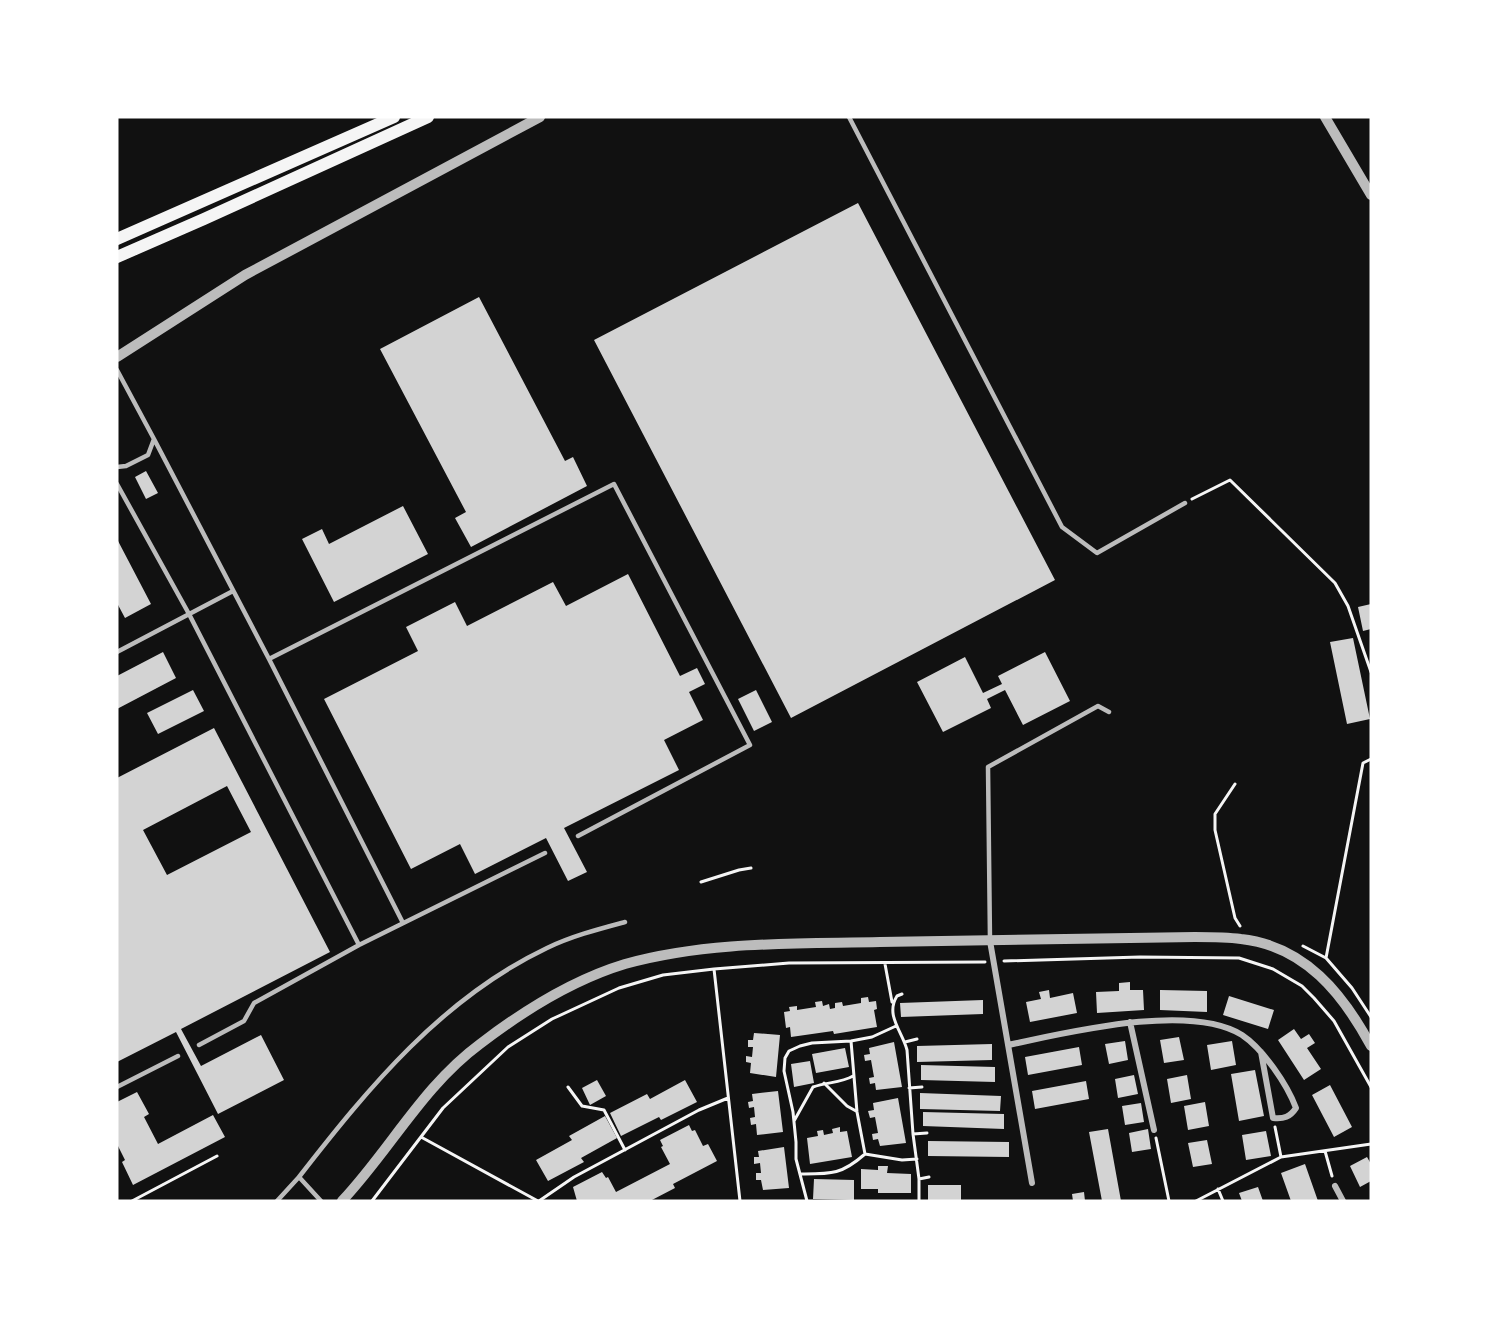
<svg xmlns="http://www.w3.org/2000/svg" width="1488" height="1318" font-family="Figtree,sans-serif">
<rect width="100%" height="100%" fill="#111"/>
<path fill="#d3d3d3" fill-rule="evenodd" d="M858,203L1055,580L791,718L594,340Z
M479,297L565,461L573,457L587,486L471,547L455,518L466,512L380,349Z
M146,471L158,493L146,499L135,477Z
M403,506L428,554L334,602L302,539L322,529L329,544Z
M117,539L151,604L125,618L117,603Z
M628,574L680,676L697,668L705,684L689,692L703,720L664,740L679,770L564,828L587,872L568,881L546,838L475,874L460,844L411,869L324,699L418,651L406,627L455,602L467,626L553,582L566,606Z
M1371,604V629L1363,631L1358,607Z
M1353,638L1370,719L1347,724L1330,642Z
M163,652L176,678L117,709V676Z
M1045,652L1070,701L1023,725L1005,690L987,699L991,708L943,732L917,682L965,657L983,693L1002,684L998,676Z
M193,690L204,711L158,734L147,713Z
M756,690L772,722L754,731L738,699Z
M214,728L330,952L181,1029L201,1066L261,1035L284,1080L218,1114L176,1032L117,1062V778ZM227,786L251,832L167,875L143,830Z
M1130,982V990H1143L1144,1010L1097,1013L1096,992L1119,991V983Z
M1049,990L1050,998L1073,993L1077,1013L1030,1022L1026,1002L1041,999L1039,992Z
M1160,990L1207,991V1012L1160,1010Z
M1229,996L1274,1010L1268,1029L1223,1015Z
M868,997L869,1002L876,1001L877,1009L874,1010L877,1027L834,1034L833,1031L791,1037L790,1027L786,1028L784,1012L790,1011L789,1007L797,1006V1010L816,1007L815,1002L822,1001L823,1006L829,1004L830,1009L835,1008V1003L842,1002L843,1006L861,1003V998Z
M983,1000V1014L901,1017L900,1003Z
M1294,1029L1301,1039L1309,1034L1315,1043L1307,1048L1321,1069L1304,1080L1278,1040Z
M754,1033L780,1035L776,1077L750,1073L751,1063L746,1062V1056L752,1057L753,1047H748V1040H753Z
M1179,1037L1184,1060L1164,1063L1160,1040Z
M1125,1041L1128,1060L1109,1064L1105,1044Z
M1232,1041L1236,1065L1211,1070L1207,1045Z
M894,1042L902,1087L876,1090L875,1083L870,1084L869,1078L874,1077L871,1060L865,1061L864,1055L870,1054L869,1048Z
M992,1044V1060L917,1062V1046Z
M1079,1047L1082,1065L1028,1075L1025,1057Z
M845,1048L849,1067L816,1073L812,1054Z
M810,1061L814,1083L794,1087L791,1064Z
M921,1065L995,1067V1082L921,1080Z
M1255,1070L1264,1116L1239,1121L1231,1074Z
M1134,1075L1138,1094L1118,1098L1115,1079Z
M1187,1075L1191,1099L1171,1103L1167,1079Z
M597,1080L606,1096L590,1105L582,1088Z
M685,1080L697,1102L661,1120L659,1117L621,1136L610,1113L647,1094L650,1099Z
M1086,1081L1089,1099L1035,1109L1032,1091Z
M1330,1085L1352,1127L1334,1137L1312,1095Z
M778,1091L783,1132L757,1135L756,1124L751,1125L750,1118L755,1117L754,1107L749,1108L748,1102L753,1101L752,1094Z
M137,1092L149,1114L144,1117L158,1144L213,1115L225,1137L133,1185L122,1162L125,1160L117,1144V1102Z
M920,1093L1001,1096L1000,1111L920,1109Z
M898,1098L906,1143L880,1146L878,1139L873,1140L872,1134L878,1133L875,1117L870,1118L868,1111L874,1110L873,1103Z
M1205,1102L1209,1126L1188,1130L1184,1106Z
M1141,1103L1144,1122L1125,1125L1122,1106Z
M923,1112L1004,1114V1129L923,1126Z
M605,1116L617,1138L581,1158L584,1162L548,1181L536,1160L572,1140L569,1136Z
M689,1125L692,1131L695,1130L703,1146L708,1144L717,1161L673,1184L675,1188L650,1201H577L573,1187L602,1172L606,1178L608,1177L616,1192L670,1164L661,1147L663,1146L660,1140Z
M840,1127V1132L847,1131L852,1157L810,1164L807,1138L818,1136L817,1131L823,1130L824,1135L833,1133L832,1129Z
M1108,1129L1121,1201H1102L1089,1132Z
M1148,1129L1151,1149L1132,1152L1129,1133Z
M1266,1131L1271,1156L1246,1160L1242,1135Z
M1207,1140L1212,1164L1193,1167L1188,1143Z
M928,1141L1009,1142V1157L928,1156Z
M784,1147L789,1188L763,1190L761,1180H756V1173H761L760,1163L754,1164V1157H759L758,1151Z
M1367,1157L1371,1164V1181L1360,1187L1350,1166Z
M1305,1164L1318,1201H1291L1281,1173Z
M878,1166H888L887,1173L911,1174V1193H878V1189H861V1169L878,1170Z
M814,1179L854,1180V1200L813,1199Z
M928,1185H961V1201L928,1200Z
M1258,1187L1263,1201H1242L1239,1193Z
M1084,1192L1085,1201H1073L1072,1194Z"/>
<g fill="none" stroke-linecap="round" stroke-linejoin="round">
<path stroke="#f5f5f5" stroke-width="3" d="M1192,499L1230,480L1335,583L1348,606L1371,672
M1235,784L1215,814V830L1235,918L1240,926
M701,882L739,870L751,868
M1303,946L1326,958L1352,988L1371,1017
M1326,958L1363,763L1371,759
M1004,961L1140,957L1239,958L1273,969L1302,986L1314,998L1334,1021L1371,1087
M885,964L892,1002
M714,969L740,1201
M902,994L897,996C885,1015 902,1031 907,1050L913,1134L919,1179V1201
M851,1041L857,1112L865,1154
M905,1042L917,1039
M824,1083L847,1106L856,1111
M568,1087L582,1106L604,1110L625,1150
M909,1088L922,1087
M794,1121L813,1087C827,1082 841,1083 853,1076
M1275,1127L1281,1157
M913,1134L927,1133
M421,1137L538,1201
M1156,1138L1169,1201
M1325,1151L1332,1176
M800,1174C831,1174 841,1175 865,1154L902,1160L917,1159
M919,1179L929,1177
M1218,1189L1223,1201
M132,1201L217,1156
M372,1201L443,1108L508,1047L552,1019L619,988L663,975L714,969L789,963L985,962
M539,1201L574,1177L699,1110L728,1098
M807,1201L796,1159V1142L793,1112L784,1071L785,1058L789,1051L800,1046L812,1043L851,1041L872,1037L896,1026
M1196,1201L1281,1157L1371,1144"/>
<path stroke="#bcbcbc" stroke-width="4.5" d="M849,117L1062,527L1097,553L1185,503
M117,370L154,439L148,455L126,466L117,467
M154,439L269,659L403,923
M117,484L189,614L359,945
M117,652L233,591
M269,659L614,484L750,745L578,836
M990,941L988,767L1098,706L1109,712
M199,1045L244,1021L254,1003L359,945L545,853
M117,1087L178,1056
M277,1201L299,1177
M321,1201L299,1177C369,1087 442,998 547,948C572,936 599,929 625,922"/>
<path stroke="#bcbcbc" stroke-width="6" d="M990,941L1032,1183
M1130,1022L1154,1130
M1008,1045C1066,1033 1189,1002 1242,1035C1263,1049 1287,1084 1296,1108C1290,1117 1284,1119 1273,1118L1261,1052
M1335,1186L1343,1201"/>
<path stroke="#bcbcbc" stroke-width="10" d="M1325,117L1371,195
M117,357L245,275L540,117
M342,1201C390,1150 423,1086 480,1044C523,1011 572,980 625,964C708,941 795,944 880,942C985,941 1090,939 1195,937C1210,937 1226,937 1241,939C1305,946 1343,994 1371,1046"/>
<path stroke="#f5f5f5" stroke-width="12" d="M117,239L394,117
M117,257L204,219L428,117"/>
</g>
<rect width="1488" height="1318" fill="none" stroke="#ffffff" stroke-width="237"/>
</svg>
